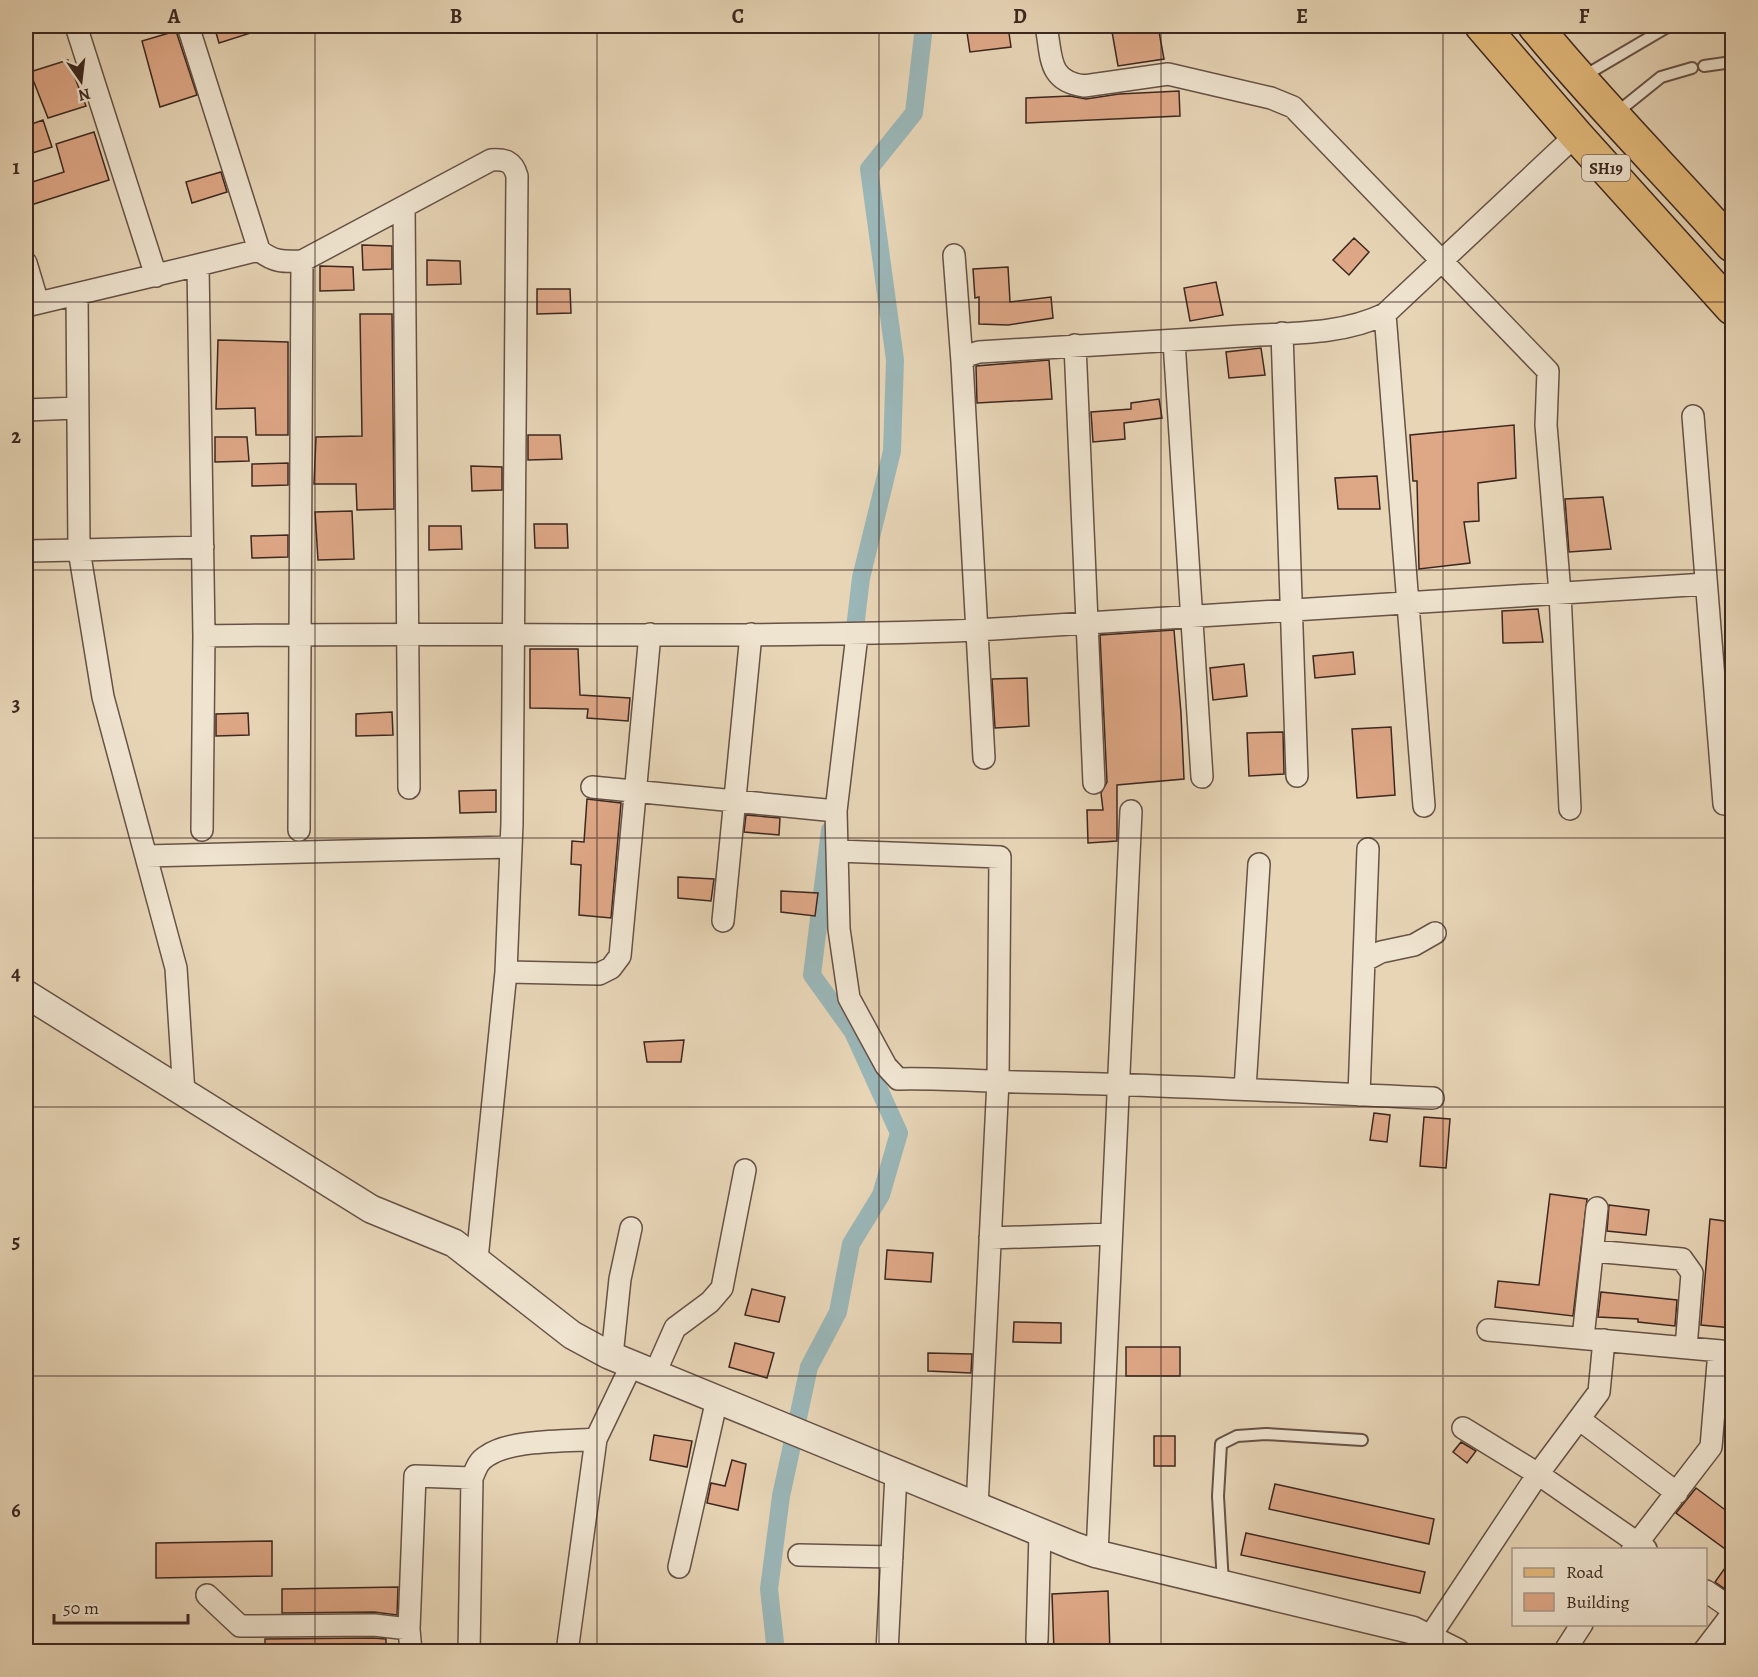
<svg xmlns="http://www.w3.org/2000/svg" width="1758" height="1677" font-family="Alegreya,serif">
<rect width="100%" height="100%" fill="#e7d5b6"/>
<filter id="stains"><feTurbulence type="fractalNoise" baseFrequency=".00333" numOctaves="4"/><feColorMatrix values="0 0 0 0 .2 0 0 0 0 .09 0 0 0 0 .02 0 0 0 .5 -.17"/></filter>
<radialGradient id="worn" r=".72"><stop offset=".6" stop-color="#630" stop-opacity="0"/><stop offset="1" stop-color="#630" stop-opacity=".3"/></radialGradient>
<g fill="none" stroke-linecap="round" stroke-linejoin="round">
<path stroke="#9ab6b7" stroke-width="18" d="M855,628L861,578L892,451L895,360L869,169L914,113L924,26
M776,1652L769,1589L781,1496L809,1367L838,1312L851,1244L881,1195L899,1133L853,1032L812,975L830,830"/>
</g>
<path fill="#dea786" stroke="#3b2720" stroke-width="1.5" d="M214,26H263V29L219,43Z
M966,26H1008L1011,47L970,52Z
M1111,26H1158L1164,59L1118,66Z
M176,31L197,95L160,107L142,41Z
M68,60L86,106L48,118L30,72Z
M1179,91L1180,116L1026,123V98L1070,96L1086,99L1119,94Z
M43,120L52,147L26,155V126Z
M94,132L109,180L31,205L26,184L64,172L56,144Z
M221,172L227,192L192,203L186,182Z
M1354,238L1369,252L1349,275L1333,260Z
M362,245L392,246V269L363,270Z
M427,260L460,261L461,284L427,285Z
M320,266L353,267L354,290L320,291Z
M1008,267L1010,302L1051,297L1053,318L1008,325L979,324V297L975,298L973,269Z
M1216,282L1223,315L1190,321L1184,288Z
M537,289H570L571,313L537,314Z
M360,314H392L394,509L357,510L356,484H314L316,437L362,436Z
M218,340L288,342V435H256L255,408L216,409Z
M1261,348L1265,375L1229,378L1226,352Z
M1049,360L1052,399L977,403L976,366Z
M1159,399L1162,418L1124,423L1125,439L1093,442L1091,412L1131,409V403Z
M1514,425L1516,478L1478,483L1479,521L1464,522L1470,563L1419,569L1417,481H1413L1410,435Z
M528,435H560L562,459L528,460Z
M215,437H247L249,461L215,462Z
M288,463V485L252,486V464Z
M471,466L502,467V490L472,491Z
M1377,476L1380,509H1338L1335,478Z
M1603,497L1611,549L1569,552L1565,499Z
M352,511L354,559L318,560L315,512Z
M534,524H567L568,548H535Z
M429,526H461L462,549L429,550Z
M288,535V557L252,558L251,536Z
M1538,609L1543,642L1503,643L1502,611Z
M1174,630L1181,713L1184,779L1117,785V841L1088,843L1087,810H1103L1101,793L1107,782L1100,635Z
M530,649H578L580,695L630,698L628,721L587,718L588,709L530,708Z
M1353,652L1355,674L1315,678L1313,656Z
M1244,664L1247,696L1213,700L1210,668Z
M1027,678L1029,726L995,728L992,679Z
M392,712L393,735L356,736V714Z
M248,713L249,735L216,736V714Z
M1391,727L1395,795L1357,798L1352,729Z
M1283,732L1284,774L1249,776L1247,733Z
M496,790V812L460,813L459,791Z
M587,799L621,803L611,918L579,915L581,865L571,864L572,841L584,842Z
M746,815L780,818L779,835L744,832Z
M678,877L714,879L711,901L678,898Z
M781,891L818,893L815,916L781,912Z
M684,1040L681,1062H647L644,1042Z
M1374,1113L1390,1115L1387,1142L1370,1140Z
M1424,1117L1450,1119L1446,1168L1420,1166Z
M1550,1194L1587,1199L1573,1316L1495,1307L1498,1281L1539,1285Z
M1609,1205L1649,1210L1646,1235L1607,1231Z
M1710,1219L1732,1222V1328L1701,1325Z
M887,1250L933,1253L931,1282L885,1279Z
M752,1289L785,1297L779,1322L745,1315Z
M1601,1292L1677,1300L1675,1326L1638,1322V1319L1598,1317Z
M1014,1322L1061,1323V1343L1013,1342Z
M735,1343L774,1353L767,1378L729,1367Z
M1126,1347H1180V1376H1126Z
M928,1353L972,1354L971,1373L928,1371Z
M654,1435L692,1441L687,1467L650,1460Z
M1154,1436H1175V1466H1154Z
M1461,1442L1476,1451L1467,1463L1453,1452Z
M732,1460L746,1464L738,1510L707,1503L711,1483L725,1486Z
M1275,1484L1434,1519L1429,1544L1269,1509Z
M1696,1488L1732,1515V1554L1676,1513Z
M1246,1533L1425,1572L1420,1593L1241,1555Z
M272,1541V1576L156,1578V1543Z
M1732,1558V1594L1715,1582Z
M398,1587L397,1615L374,1612L282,1613V1589Z
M1108,1591L1110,1652H1054L1052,1594Z
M373,1638L386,1639V1652H265V1639Z"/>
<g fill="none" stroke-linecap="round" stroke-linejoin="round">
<defs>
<path id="service" d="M1704,66L1732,62
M1584,76L1669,26
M1615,114L1661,77L1692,68
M1223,1584L1218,1496L1221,1444L1237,1436L1266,1434L1362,1440"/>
<path id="minor" d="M76,26L156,276
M188,26L259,250C273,262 284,262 302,261L491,160C505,159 513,161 517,176L512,823L506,972L477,1259
M1046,26C1052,56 1047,81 1084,86L1168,74L1271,98L1293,107L1548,371L1546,425L1560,593L1570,809
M404,207L409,788
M259,250L198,265L204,636C461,631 719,640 977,630L1706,584
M954,255L962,362
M26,263L38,303
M77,294L79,550L203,547
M26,306L198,265
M1385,314L1424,806
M1282,333L1297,776
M1174,341L1202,777
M1075,345L1094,783
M26,410L77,408
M1693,416L1724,804
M26,551L79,550L103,697L176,968L184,1094
M857,635L836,811L839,929L849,998L886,1066L898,1079C938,1078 977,1081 1017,1082C1156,1084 1294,1092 1433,1098
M984,758L962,362L969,355L979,352C1067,346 1154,342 1241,336C1289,333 1342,335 1385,314L1576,135
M592,787L836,811
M202,830L204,636
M299,830L302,261
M837,851L1000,857L998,1081L977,1507
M146,856L511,847
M723,921L751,634
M1364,961L1381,952L1414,945L1435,933
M506,972L599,974L611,968L620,956L650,634
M1245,1089L1259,864
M1359,1095L1368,849
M990,1238L1111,1234
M1593,1251L1682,1259L1692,1273L1686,1348
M1488,1330L1732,1352
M1583,1338L1597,1208
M612,1356L620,1279L631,1228
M655,1373L675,1328L710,1302L722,1288L745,1170
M1579,1419L1677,1493
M1463,1428L1538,1474L1646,1549
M1632,1550L1711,1447L1719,1351
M1097,1554L1131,811
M799,1555L892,1557
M679,1567L717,1399
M1706,1591L1732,1609
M207,1595L240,1626L374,1625L409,1629L411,1652
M409,1629L415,1476L472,1478
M1429,1638L1538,1474L1599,1392L1604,1340
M1037,1640L1040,1533
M469,1652L472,1478C476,1469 478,1461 487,1456C511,1439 566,1442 596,1439
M567,1652L596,1439L632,1364
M887,1652L896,1474
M1564,1652L1582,1624
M1703,1652L1732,1614"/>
<path id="tertiary" d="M26,994L371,1209L454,1243L572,1335L609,1355L1074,1546L1097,1554L1412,1630L1456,1652"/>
<path id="primary" d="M1482,26L1576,135L1732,308
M1535,26C1597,102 1667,172 1732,245"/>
</defs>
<use href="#service" stroke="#665246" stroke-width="14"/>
<use href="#minor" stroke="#665246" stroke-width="24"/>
<use href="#tertiary" stroke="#665246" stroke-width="30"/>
<use href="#primary" stroke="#3b2720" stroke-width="36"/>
<use href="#service" stroke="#efe4d0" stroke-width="10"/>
<use href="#minor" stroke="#efe4d0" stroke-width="21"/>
<use href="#tertiary" stroke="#efe4d0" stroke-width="27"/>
<use href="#primary" stroke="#e4ba7b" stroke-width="33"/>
</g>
<path fill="none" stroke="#3b2720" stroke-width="1.5" stroke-opacity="0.55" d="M315,26V1652M597,26V1652M879,26V1652M1161,26V1652M1443,26V1652M26,302H1732M26,570H1732M26,838H1732M26,1107H1732M26,1376H1732"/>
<g text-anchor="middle" stroke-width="4.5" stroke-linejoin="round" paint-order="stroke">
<rect fill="#efe4d0" stroke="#716055" stroke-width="1.5" x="1582" y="155" width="48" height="26" rx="4.5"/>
<g font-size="16" font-weight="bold" fill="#3b2720">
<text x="1606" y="174">SH19</text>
</g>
</g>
<rect width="1758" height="1677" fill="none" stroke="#e7d5b6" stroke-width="66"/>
<rect x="1512" y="1548" width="195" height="78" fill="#efe4d0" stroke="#a7988a" stroke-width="1.5"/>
<rect x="1524" y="1568" width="30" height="9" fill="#e4ba7b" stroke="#a7988a" stroke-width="1.5"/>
<text x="1566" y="1578" font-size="18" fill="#3b2720">Road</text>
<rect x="1524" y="1593" width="30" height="18" fill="#dea786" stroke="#a7988a" stroke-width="1.5"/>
<text x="1566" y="1608" font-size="18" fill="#3b2720">Building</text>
<g transform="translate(81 81) rotate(166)" stroke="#efe4d0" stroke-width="4.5" paint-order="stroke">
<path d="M0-4.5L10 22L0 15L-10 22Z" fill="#3b2720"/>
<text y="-9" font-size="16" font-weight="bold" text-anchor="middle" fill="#3b2720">N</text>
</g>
<path d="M54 1614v9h134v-9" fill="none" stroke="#3b2720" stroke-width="3"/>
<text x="63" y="1614" font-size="18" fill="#3b2720" stroke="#efe4d0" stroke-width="4.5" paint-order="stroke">50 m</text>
<rect x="33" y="33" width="1692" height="1611" fill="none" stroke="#3b2720" stroke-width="2"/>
<g font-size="20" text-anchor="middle" font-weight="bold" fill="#3b2720">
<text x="174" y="23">A</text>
<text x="456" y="23">B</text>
<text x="738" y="23">C</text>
<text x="1020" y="23">D</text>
<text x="1302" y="23">E</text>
<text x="1584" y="23">F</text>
<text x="16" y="174">1</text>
<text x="16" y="443">2</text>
<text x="16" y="711">3</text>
<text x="16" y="980">4</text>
<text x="16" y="1248">5</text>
<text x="16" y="1517">6</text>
</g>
<rect width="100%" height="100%" filter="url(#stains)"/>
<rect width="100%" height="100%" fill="url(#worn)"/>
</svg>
